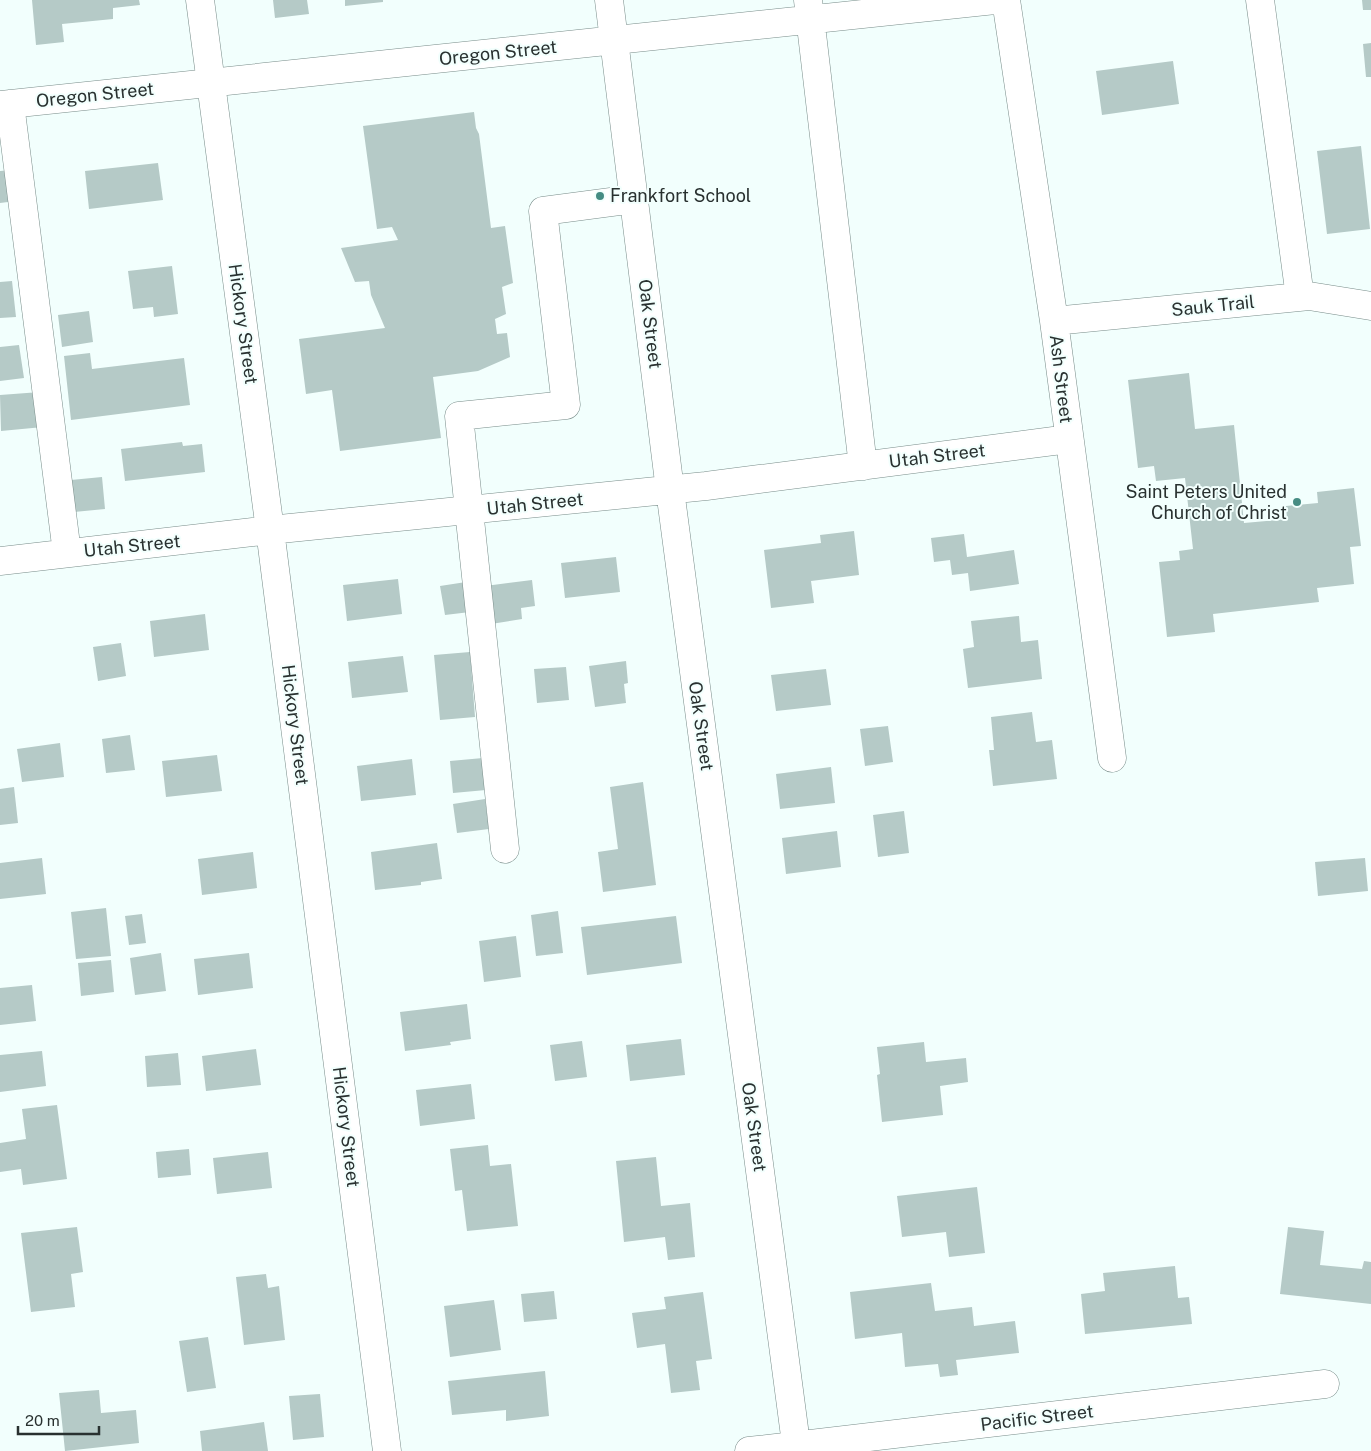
<svg xmlns="http://www.w3.org/2000/svg" width="1371" height="1451" font-family="'Public Sans',sans-serif">
<rect width="100%" height="100%" fill="#f2fffd"/>
<path fill="#b5cac7" d="M32,0H139L140,5L113,8V19L62,24L64,42L36,45Z
M273,0H307L309,14L275,18Z
M345,0H383V2L345,6Z
M1362,0H1371V10H1363Z
M1371,43V77H1366L1363,44Z
M1173,61L1179,104L1102,115L1096,71Z
M474,112L476,128L479,134L491,228L505,226L513,283L502,287L506,314L495,319L497,334L507,333L510,357L478,371L433,377L441,438L340,451L332,390L306,394L299,339L385,328L371,295L369,281L355,282L341,248L398,240L392,227L377,229L363,126Z
M1361,146L1370,229L1327,234L1317,151Z
M158,163L163,200L89,209L85,171Z
M12,170L16,201L0,203V171Z
M172,266L178,314L154,317L153,307L133,309L128,271Z
M12,281L16,317L0,318V282Z
M89,311L93,342L62,347L58,315Z
M19,345L24,378L0,381V347Z
M90,353L92,369L184,358L190,405L71,420L64,356Z
M1189,373L1195,429L1234,425L1244,523L1287,519L1286,506L1318,503L1317,492L1354,488L1361,546L1350,547L1354,584L1317,588L1319,602L1213,614L1215,632L1167,637L1159,562L1180,560L1179,551L1193,549L1185,478L1156,481L1154,466L1138,468L1128,380Z
M40,392L43,427L1,431L0,395Z
M182,442L183,446L202,444L205,472L125,481L121,449Z
M102,477L105,509L74,512L71,480Z
M854,531L859,575L811,581L814,603L771,608L764,550L821,543L820,535Z
M964,534L967,557L1014,550L1019,584L970,591L968,573L952,575L950,560L934,562L931,538Z
M616,557L620,592L565,598L561,563Z
M398,579L402,614L347,621L343,585Z
M532,580L535,606L521,608L522,619L491,624L485,586Z
M466,582L470,612L445,615L440,586Z
M205,614L209,650L154,657L150,621Z
M1019,616L1021,642L1038,640L1042,679L968,688L963,649L974,647L971,621Z
M121,643L126,676L98,681L93,647Z
M470,652L475,717L440,720L434,655Z
M403,656L408,692L352,698L348,662Z
M626,661L628,683L624,684L626,703L595,707L589,666Z
M566,667L569,700L537,703L534,669Z
M826,669L831,705L776,711L771,675Z
M1032,712L1036,742L1052,740L1057,779L993,786L989,750H994L991,717Z
M888,726L893,762L865,766L860,729Z
M130,735L135,770L106,773L102,739Z
M60,743L64,777L22,782L17,749Z
M217,755L222,791L166,797L162,761Z
M483,758L486,790L453,793L450,761Z
M412,759L416,795L361,801L357,766Z
M831,767L835,803L780,809L776,774Z
M643,782L656,885L603,892L598,852L618,849L610,787Z
M14,787L18,823L0,825V789Z
M485,799L489,829L457,833L453,804Z
M904,811L909,853L878,857L873,815Z
M837,831L841,867L786,874L782,838Z
M437,843L442,879L421,882V885L375,890L371,852Z
M253,852L257,888L202,895L198,859Z
M42,858L46,894L0,899V863Z
M1365,858L1368,891L1318,896L1315,862Z
M106,908L111,956L76,959L71,912Z
M558,911L563,953L536,956L531,915Z
M142,914L146,943L129,945L125,916Z
M676,916L682,963L587,975L581,927Z
M516,936L521,977L484,982L479,941Z
M161,953L166,991L135,995L130,958Z
M249,953L253,988L198,995L194,959Z
M111,960L114,992L81,996L78,963Z
M32,985L36,1021L0,1025V988Z
M467,1004L471,1039L450,1042L451,1045L405,1051L400,1012Z
M681,1039L685,1075L630,1081L626,1045Z
M582,1041L587,1077L555,1081L550,1045Z
M924,1042L926,1062L966,1058L968,1082L940,1086L943,1115L882,1122L877,1075L880,1074L877,1047Z
M256,1049L261,1085L206,1091L202,1056Z
M42,1051L46,1086L0,1092V1055Z
M178,1053L181,1085L147,1087L145,1056Z
M471,1084L475,1119L420,1126L416,1090Z
M57,1105L67,1179L23,1185L21,1169L0,1172V1143L26,1139L22,1109Z
M488,1145L490,1166L511,1164L518,1226L467,1231L462,1190L455,1191L450,1149Z
M189,1149L191,1175L158,1178L156,1152Z
M268,1152L272,1188L217,1194L213,1158Z
M656,1157L661,1206L690,1203L695,1257L668,1260L665,1237L624,1242L616,1161Z
M977,1187L985,1253L949,1257L946,1232L902,1237L897,1196Z
M77,1227L83,1272L71,1274L75,1307L31,1312L21,1233Z
M1288,1227L1324,1231L1320,1265L1362,1269L1364,1261L1371,1262V1304L1280,1294Z
M1175,1266L1178,1298L1189,1297L1192,1324L1085,1334L1081,1294L1105,1291L1103,1273Z
M266,1274L268,1288L279,1286L285,1340L244,1345L236,1277Z
M931,1283L935,1311L972,1307L974,1326L1015,1321L1019,1353L956,1360L958,1375L940,1377L938,1364L905,1367L902,1333L855,1339L850,1292Z
M554,1291L557,1319L524,1322L521,1294Z
M703,1292L712,1359L696,1361L700,1390L671,1393L665,1344L637,1348L632,1313L666,1309L664,1297Z
M494,1300L501,1350L450,1357L444,1306Z
M208,1337L216,1388L187,1392L179,1341Z
M545,1371L549,1416L506,1421V1410L452,1415L448,1381Z
M99,1390L101,1413L136,1410L139,1443L65,1451L59,1393Z
M320,1394L324,1437L293,1440L289,1396Z
M264,1422L268,1451H202L200,1431Z"/>
<g fill="none" stroke-linecap="round" stroke-linejoin="round">
<defs>
<path id="minor" d="M200,0L270,530L387,1451
M609,0L670,490L797,1451
M808,0L863,466
M1006,0L1054,321L1112,758
M1260,0L1300,297
M10,104L67,553
M0,105L995,0
M1054,321L1309,296L1371,306
M0,561L270,530L706,486L1069,439
M505,849L459,416L566,405L543,211L634,199
M749,1451L1325,1384"/>
</defs>
<use href="#minor" stroke="#788c89" stroke-width="29"/>
<use href="#minor" stroke="#fff" stroke-width="28"/>
</g>
<g fill="#468c83" stroke="#f2fffd" stroke-width="2">
<circle cx="600" cy="196" r="5"/>
<circle cx="1297" cy="502" r="5"/>
</g>
<g text-anchor="middle" stroke-width="4" stroke-linejoin="round" paint-order="stroke">
<g font-size="18" fill="#293130" stroke="#f2fffd">
<text transform="translate(498 53) rotate(-6)" y="6">Oregon Street</text>
<text transform="translate(95 95) rotate(-6)" y="6">Oregon Street</text>
<text transform="translate(1213 306) rotate(-6)" y="6">Sauk Trail</text>
<text transform="translate(243 324) rotate(82)" y="6">Hickory Street</text>
<text transform="translate(650 324) rotate(83)" y="6">Oak Street</text>
<text transform="translate(1061 379) rotate(83)" y="6">Ash Street</text>
<text transform="translate(937 456) rotate(-7)" y="6">Utah Street</text>
<text transform="translate(535 504) rotate(-6)" y="6">Utah Street</text>
<text transform="translate(132 546) rotate(-6)" y="6">Utah Street</text>
<text transform="translate(295 725) rotate(83)" y="6">Hickory Street</text>
<text transform="translate(701 726) rotate(82)" y="6">Oak Street</text>
<text transform="translate(346 1127) rotate(83)" y="6">Hickory Street</text>
<text transform="translate(754 1127) rotate(82)" y="6">Oak Street</text>
<text transform="translate(1037 1418) rotate(-7)" y="6">Pacific Street</text>
</g>
<g font-size="18" fill="#293130" stroke="#f2fffd" text-anchor="start">
<text x="610" y="202">Frankfort School</text>
<text x="1287" y="498" text-anchor="end">Saint Peters United<tspan x="1287" dy="21">Church of Christ</tspan></text>
</g>
</g>
<path d="M18 1426v8h81v-8" fill="none" stroke="#293130" stroke-width="2.5"/>
<text x="25" y="1426" font-size="15" fill="#293130" stroke="#f2fffd" stroke-width="4" paint-order="stroke">20 m</text>
</svg>
